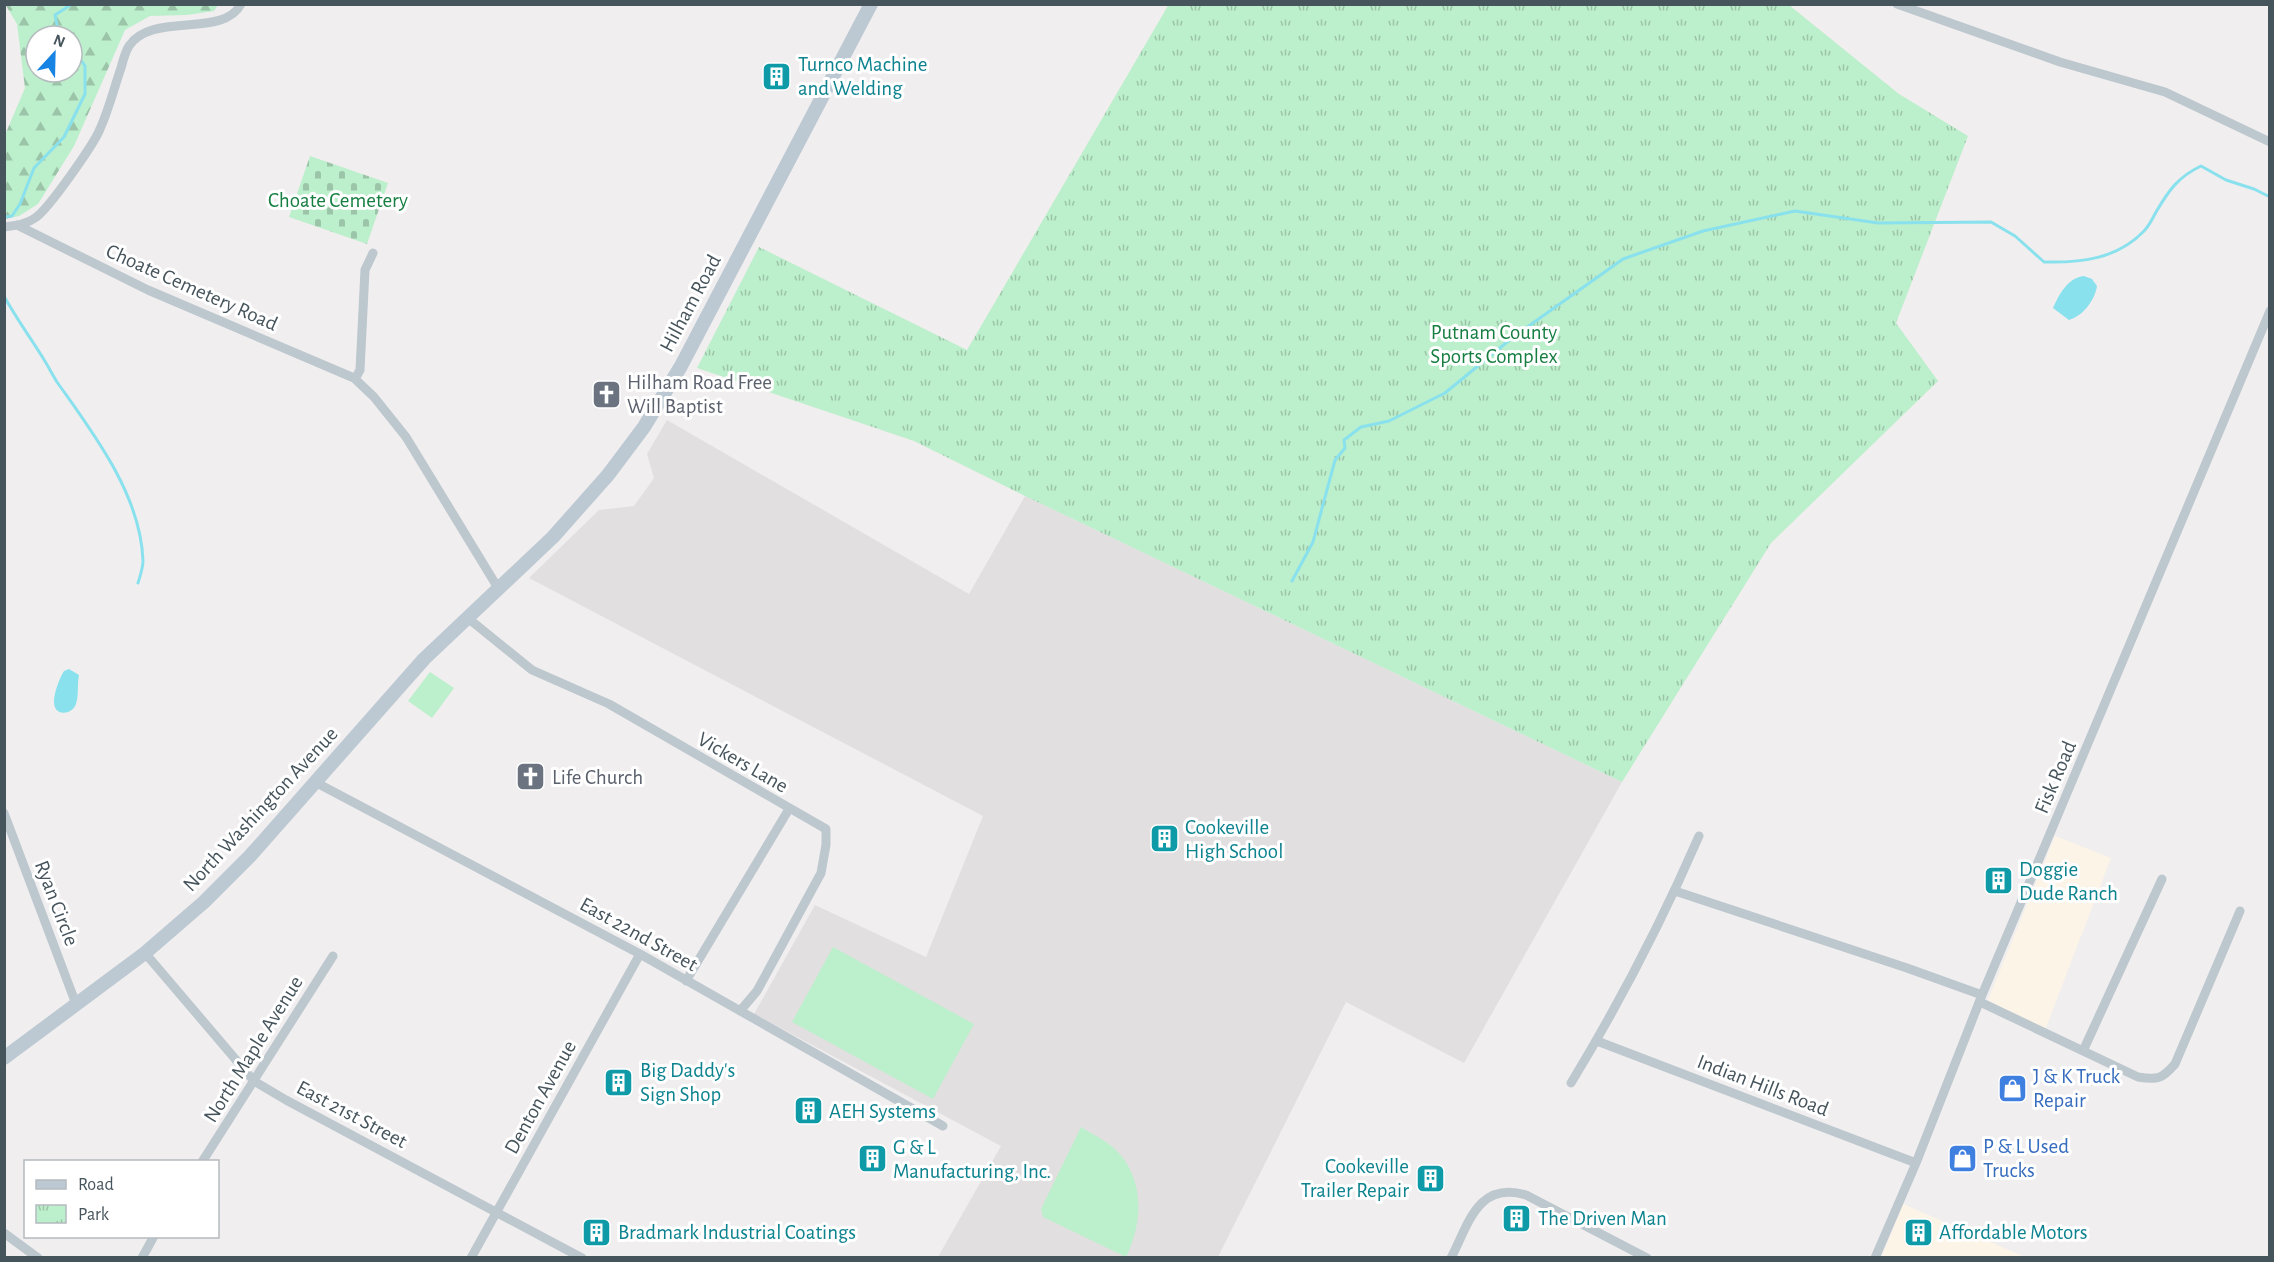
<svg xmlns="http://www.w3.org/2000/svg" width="2274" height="1262" font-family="'Alegreya Sans',sans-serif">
<defs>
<pattern id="forest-firs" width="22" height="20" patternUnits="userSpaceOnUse" patternTransform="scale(1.5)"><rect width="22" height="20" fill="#bcefcb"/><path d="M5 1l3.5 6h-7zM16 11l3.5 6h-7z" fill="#9bc4a8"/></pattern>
<pattern id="cemetery-stones" width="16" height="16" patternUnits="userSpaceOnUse" patternTransform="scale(1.5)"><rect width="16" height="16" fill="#bcefcb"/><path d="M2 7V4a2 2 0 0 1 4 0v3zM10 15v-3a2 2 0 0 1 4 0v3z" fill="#9bc4a8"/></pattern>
<pattern id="park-tufts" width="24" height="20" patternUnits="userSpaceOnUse" patternTransform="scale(1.5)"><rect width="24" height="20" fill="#bcefcb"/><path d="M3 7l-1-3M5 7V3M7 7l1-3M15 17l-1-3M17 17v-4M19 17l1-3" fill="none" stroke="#9bc4a8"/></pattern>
</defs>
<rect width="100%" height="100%" fill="#f1eeef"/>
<path fill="#fcf4e7" d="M2055,836L2111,858L2045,1030L1988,1000Z
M1903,1204L2025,1257L1881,1258Z"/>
<path fill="#e2dfe1" d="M667,420L969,594L1025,496L1622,782L1464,1063L1346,1002L1218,1257H938L1001,1146L754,1014L815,905L926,957L983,816L529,578L599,510L634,506L654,478L647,454Z"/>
<path fill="#bcefcb" d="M430,672L454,688L432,718L408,701Z
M833,947L974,1024L933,1099L792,1022Z
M1081,1127C1089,1133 1098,1136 1106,1142C1145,1169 1145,1219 1126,1257L1043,1217L1041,1209Z"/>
<path fill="url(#forest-firs)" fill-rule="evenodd" d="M5,4L218,5L214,11L187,15L150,16L125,30L74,146L38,204L19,216L5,219V135L25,88L17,24ZM36,36H72V72H36Z"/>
<path fill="url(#cemetery-stones)" d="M310,156L388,183L367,244L289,217Z"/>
<path fill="url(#park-tufts)" d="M1169,4L1789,5L1899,94L1968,136L1896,323L1938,381L1771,543L1622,782L1025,496L914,441L697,368L759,247L967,350Z"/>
<path fill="#89e1ed" d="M2084,276L2092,279L2097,286C2095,300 2083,316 2069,320L2053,308C2059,295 2067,278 2084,276Z
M69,669L79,675C77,685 79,695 76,704C72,715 54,717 54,702C54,693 59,679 64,671Z"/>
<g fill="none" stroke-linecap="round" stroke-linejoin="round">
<path stroke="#89e1ed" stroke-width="3" d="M63,36L58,30L55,15L72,4
M4,217L12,216L20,204L34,168L64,137L85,94V66L72,47
M4,296C16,318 30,337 43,358C48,366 52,374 57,382C93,433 141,495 143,561C143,568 140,576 138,583
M1292,581L1313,542L1335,460L1345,448L1344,440L1361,427L1389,421L1445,393L1512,338L1623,259L1703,231L1795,211L1878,223L1991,222L2015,236L2044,262C2081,263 2117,259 2144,231C2149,226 2153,218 2156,212C2169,190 2178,177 2201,166L2226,180L2254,189L2270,197"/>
<path stroke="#bcc7ce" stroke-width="9" d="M1897,4L2060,62L2165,92L2270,142
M17,225L148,290L354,378L374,397L406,437L498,588
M4,227C14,226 27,224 35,218C48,210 94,144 100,129C109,109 114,88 121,68C123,61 125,52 129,46C152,11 223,39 241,4
M355,379L360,370L365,270L373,253
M469,619L532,670L609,704L826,829V845L821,873L757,991L740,1011
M315,782L640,954L943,1126
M4,813L76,1004
M1675,891L1907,968L1982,995
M145,953L254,1081L286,1100L582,1258
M686,981L789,809
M1980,1002L2138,1077C2158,1080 2162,1079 2175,1064L2240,911
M1597,1041L1916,1163
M2083,1051L2162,879
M1571,1083C1619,1004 1662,921 1699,836
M202,1162L333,956
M4,1233L38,1258
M142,1258L154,1236
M471,1258L640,954
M1451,1258C1469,1223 1478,1181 1526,1195L1647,1258
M1875,1258L1916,1163L1982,995L2270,311"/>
<path stroke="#bcc9d3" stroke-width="14" d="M4,1058L145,953L204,902L250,856L424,659L553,537L608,475L644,427L681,366L871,4"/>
</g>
<defs>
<symbol id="building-square" viewBox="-11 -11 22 22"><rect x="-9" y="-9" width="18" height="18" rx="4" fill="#0f9aa8" stroke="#fff"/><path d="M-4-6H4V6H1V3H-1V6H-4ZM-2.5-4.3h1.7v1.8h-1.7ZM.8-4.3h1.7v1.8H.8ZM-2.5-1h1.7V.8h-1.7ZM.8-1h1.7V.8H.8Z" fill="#fff"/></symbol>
<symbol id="church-square" viewBox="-11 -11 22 22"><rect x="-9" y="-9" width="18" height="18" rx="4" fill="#6b7280" stroke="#fff"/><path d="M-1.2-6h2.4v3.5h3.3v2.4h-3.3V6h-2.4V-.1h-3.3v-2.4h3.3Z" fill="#fff"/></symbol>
<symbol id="shop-square" viewBox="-11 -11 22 22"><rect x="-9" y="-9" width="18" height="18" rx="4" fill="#3f7fe0" stroke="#fff"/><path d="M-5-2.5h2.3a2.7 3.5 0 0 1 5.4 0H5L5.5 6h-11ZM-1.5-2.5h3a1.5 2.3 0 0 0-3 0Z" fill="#fff"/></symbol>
</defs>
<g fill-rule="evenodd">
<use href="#building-square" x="760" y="60" width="33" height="33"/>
<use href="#church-square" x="590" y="378" width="33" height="33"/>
<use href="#church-square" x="514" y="760" width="33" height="33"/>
<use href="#building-square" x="1148" y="822" width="33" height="33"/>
<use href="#building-square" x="1982" y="864" width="33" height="33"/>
<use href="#building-square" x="602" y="1066" width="33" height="33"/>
<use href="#shop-square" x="1996" y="1072" width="33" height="33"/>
<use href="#building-square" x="792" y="1094" width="33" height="33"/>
<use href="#shop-square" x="1946" y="1142" width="33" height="33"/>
<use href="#building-square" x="856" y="1142" width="33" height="33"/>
<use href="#building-square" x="1414" y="1162" width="33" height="33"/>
<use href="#building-square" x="1500" y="1202" width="33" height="33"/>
<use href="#building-square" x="580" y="1216" width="33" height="33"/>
<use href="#building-square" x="1902" y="1216" width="33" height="33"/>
</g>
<g text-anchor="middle" stroke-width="6" stroke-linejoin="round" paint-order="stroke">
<g font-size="21" fill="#0d838f" stroke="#fff" text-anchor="start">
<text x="798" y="71">Turnco Machine<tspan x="798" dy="24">and Welding</tspan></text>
<text x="1185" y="834">Cookeville<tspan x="1185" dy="24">High School</tspan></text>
<text x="2019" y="876">Doggie<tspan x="2019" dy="24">Dude Ranch</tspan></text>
<text x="640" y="1077">Big Daddy's<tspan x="640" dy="24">Sign Shop</tspan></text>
<text x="829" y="1118">AEH Systems</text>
<text x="893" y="1154">G &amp; L<tspan x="893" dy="24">Manufacturing, Inc.</tspan></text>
<text x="1409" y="1173" text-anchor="end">Cookeville<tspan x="1409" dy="24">Trailer Repair</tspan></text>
<text x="1538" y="1225">The Driven Man</text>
<text x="618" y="1239">Bradmark Industrial Coatings</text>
<text x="1939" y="1239">Affordable Motors</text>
</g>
<g font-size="21" fill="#167e41" stroke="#fff">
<text x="338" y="207">Choate Cemetery</text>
<text x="1494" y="339">Putnam County<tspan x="1494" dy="24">Sports Complex</tspan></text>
</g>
<g font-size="21" fill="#46545c" stroke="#fff">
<text transform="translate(192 287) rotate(24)" y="7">Choate Cemetery Road</text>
<text transform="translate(690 303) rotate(-62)" y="7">Hilham Road</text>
<text transform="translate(743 762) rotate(30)" y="7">Vickers Lane</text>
<text transform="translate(2055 777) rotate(-67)" y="7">Fisk Road</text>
<text transform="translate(260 809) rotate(-47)" y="7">North Washington Avenue</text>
<text transform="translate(57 903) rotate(69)" y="7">Ryan Circle</text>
<text transform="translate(639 934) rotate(29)" y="7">East 22nd Street</text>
<text transform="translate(253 1049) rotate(-58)" y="7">North Maple Avenue</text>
<text transform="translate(1763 1085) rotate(21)" y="7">Indian Hills Road</text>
<text transform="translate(540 1097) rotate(-61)" y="7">Denton Avenue</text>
<text transform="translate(352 1114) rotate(28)" y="7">East 21st Street</text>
</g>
<g font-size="21" fill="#5b616d" stroke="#fff" text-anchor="start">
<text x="627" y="389">Hilham Road Free<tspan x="627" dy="24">Will Baptist</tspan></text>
<text x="552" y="784">Life Church</text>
</g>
<g font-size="21" fill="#366cbe" stroke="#fff" text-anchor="start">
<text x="2033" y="1083">J &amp; K Truck<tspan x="2033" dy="24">Repair</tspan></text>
<text x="1983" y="1153">P &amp; L Used<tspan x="1983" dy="24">Trucks</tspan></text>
</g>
</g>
<rect width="2274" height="1262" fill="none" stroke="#46545c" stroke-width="12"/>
<rect x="24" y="1160" width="195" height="78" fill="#ffffff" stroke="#b5bbbe" stroke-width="1.5"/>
<rect x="36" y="1180" width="30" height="9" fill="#bcc9d3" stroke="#b5bbbe" stroke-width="1.5"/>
<text x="78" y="1190" font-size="18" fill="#46545c">Road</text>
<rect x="36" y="1205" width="30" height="18" fill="url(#park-tufts)" stroke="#b5bbbe" stroke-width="1.5"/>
<text x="78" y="1220" font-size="18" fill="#46545c">Park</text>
<g transform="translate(54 54) rotate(22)"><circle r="28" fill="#ffffff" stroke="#b5bbbe" stroke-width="1.5"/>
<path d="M0-4.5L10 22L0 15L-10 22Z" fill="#1783e2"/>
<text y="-9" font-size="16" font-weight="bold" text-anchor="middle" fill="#46545c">N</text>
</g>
</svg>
